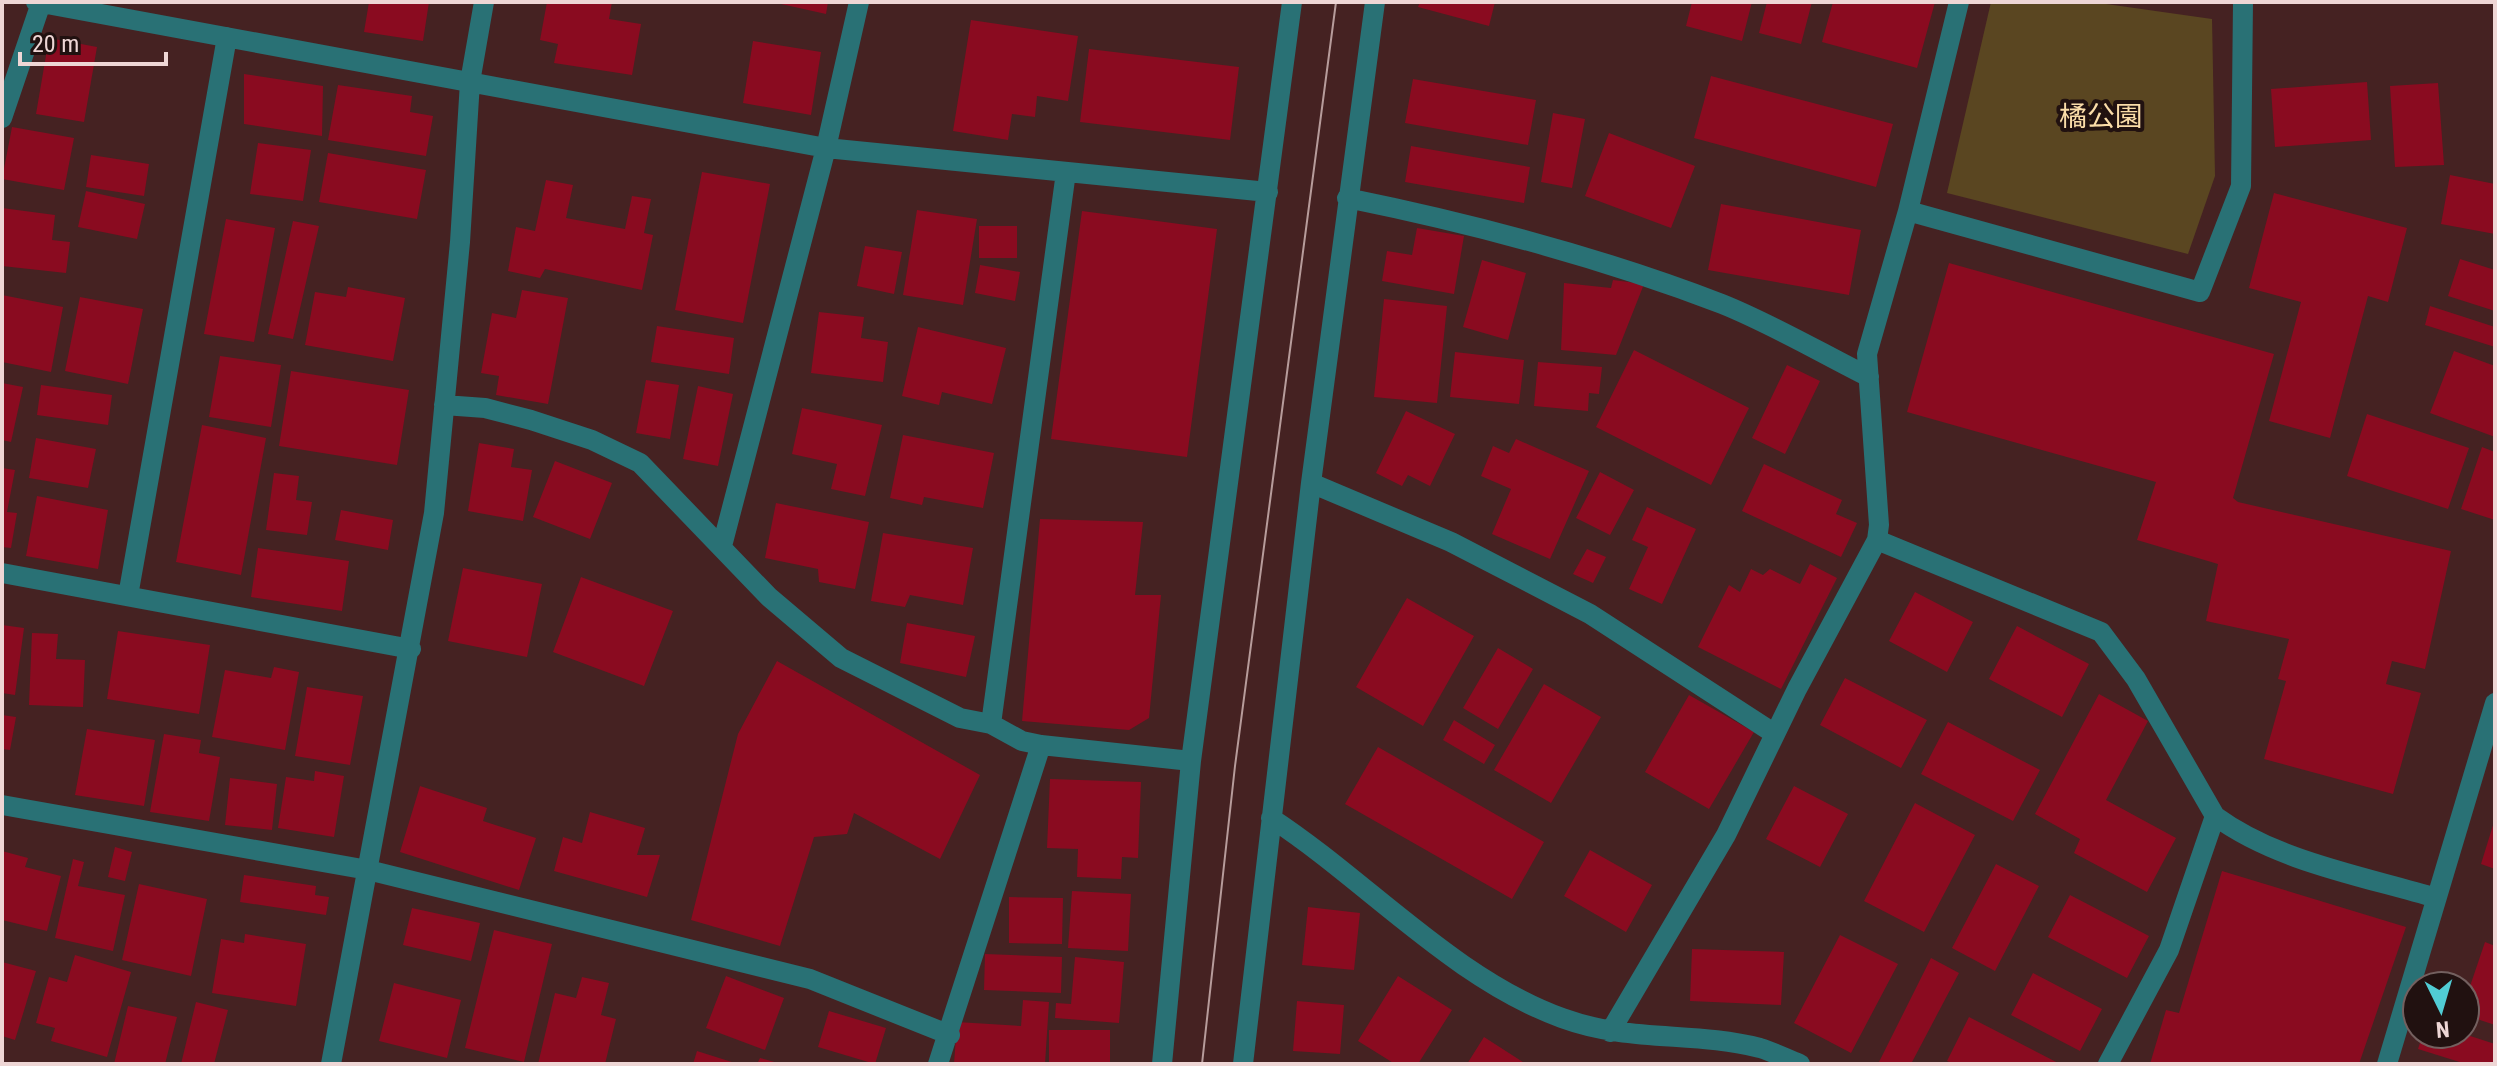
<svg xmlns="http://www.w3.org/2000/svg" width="2497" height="1066" font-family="'Roboto Condensed','Noto Sans JP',sans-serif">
<rect width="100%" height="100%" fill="#452222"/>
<path fill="#5a4621" d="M1991,2H2092L2212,19L2215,176L2188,254L1947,193Z"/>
<path fill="#8a0b20" d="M369,2H429L423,41L364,32Z
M547,2H612L609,19L641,24L632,75L554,63L558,44L540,40Z
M772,2H828L826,14Z
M1420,2H1495L1489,26L1418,7Z
M1692,2H1752L1742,41L1686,26Z
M1767,2H1812L1801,44L1759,33Z
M1833,2H1935L1917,68L1822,42Z
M971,20L1078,36L1068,101L1037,96L1035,117L1012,114L1008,140L953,131Z
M49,38L97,47L84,122L36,114Z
M753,41L821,52L811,115L743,103Z
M1089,49L1239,67L1230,140L1080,122Z
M244,74L323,86L322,136L244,124Z
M1711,76L1893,124L1876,187L1694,138Z
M1413,79L1536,100L1528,145L1405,123Z
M2367,82L2371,140L2275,147L2271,89Z
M2438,83L2444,165L2395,167L2390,86Z
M338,85L412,96L410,112L433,116L426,156L328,140Z
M1553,113L1585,119L1572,188L1541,182Z
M12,127L74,138L64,190L2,179Z
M1609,133L1695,166L1671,228L1585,196Z
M258,143L311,150L303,201L250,194Z
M1411,146L1530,167L1524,203L1405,182Z
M328,153L426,170L417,219L319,202Z
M91,155L149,164L144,196L86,187Z
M702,172L770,184L743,323L675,310Z
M2450,175L2495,184V234L2441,224Z
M546,180L573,185L566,218L625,229L632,196L651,199L644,233L653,235L642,290L545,269L540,278L508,271L516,227L535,231Z
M86,191L145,204L137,239L78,227Z
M2274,193L2407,228L2388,302L2368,296L2330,438L2269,421L2301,302L2249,288Z
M1721,204L1861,230L1849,295L1708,270Z
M2,208L55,215L52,240L70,242L66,273L2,266Z
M917,210L977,219L963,305L903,295Z
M1082,211L1217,229L1187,457L1051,439Z
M226,219L275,228L254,342L204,334Z
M293,221L319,226L293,339L268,334Z
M979,226H1017V258H979Z
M1417,228L1464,236L1454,294L1382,281L1387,251L1412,255Z
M865,246L902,252L894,294L857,286Z
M2460,259L2495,270V311L2448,296Z
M1482,260L1526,273L1508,340L1463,327Z
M1949,263L2274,354L2233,498L2238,502L2451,551L2425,669L2392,661L2386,684L2421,693L2393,794L2264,759L2286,681L2278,679L2289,639L2206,621L2218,564L2137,540L2156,482L1907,412Z
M980,265L1020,272L1015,301L975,293Z
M1613,280L1644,284L1616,355L1561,350L1564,283L1611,288Z
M348,287L405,298L393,361L305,345L315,292L346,297Z
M522,290L568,298L548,404L496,395L499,376L481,373L492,313L516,318Z
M2,295L63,307L51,372L2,362Z
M80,297L143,309L128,384L65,371Z
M1384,299L1447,306L1437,403L1374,397Z
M2430,306L2495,327V347L2425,325Z
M819,312L864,317L861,338L888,342L883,382L811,373Z
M657,326L734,338L729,374L651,362Z
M918,327L1006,348L992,404L942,392L939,405L902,396Z
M1634,350L1749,408L1711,485L1596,427Z
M2454,351L2495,366V437L2430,413Z
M1455,352L1524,360L1519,404L1450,397Z
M220,356L281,365L271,427L209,417Z
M1538,362L1602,367L1599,394L1589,393L1588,411L1534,406Z
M1787,365L1820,381L1785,454L1752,438Z
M291,371L409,390L397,465L279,446Z
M646,380L679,385L670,439L636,433Z
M2,383L23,387L11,442L2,440Z
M41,385L112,395L108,425L37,415Z
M698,386L733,394L718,466L683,459Z
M802,408L882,425L865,496L831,489L837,464L792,454Z
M1406,411L1455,434L1430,486L1408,475L1402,486L1376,473Z
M2367,414L2469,448L2448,509L2347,476Z
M202,425L266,438L241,575L176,562Z
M903,435L994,453L983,508L924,497L922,505L890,498Z
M36,438L96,449L88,488L29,478Z
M1516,439L1589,471L1550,559L1492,534L1511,489L1481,476L1493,446L1509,453Z
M479,443L514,449L511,467L532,470L523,521L468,511Z
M2482,447L2495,452V520L2461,509Z
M555,461L612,483L590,539L533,517Z
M1764,464L1842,500L1836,514L1857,523L1841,557L1742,511Z
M2,468L15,470L7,512L17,513L11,548L2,547Z
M1600,472L1634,490L1610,535L1576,518Z
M274,473L299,476L296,500L312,502L307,535L266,530Z
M37,496L108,510L98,569L26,556Z
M776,503L869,522L855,589L819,582L818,569L765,558Z
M1647,507L1696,529L1662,604L1629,589L1648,547L1632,540Z
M341,510L393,520L388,550L335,540Z
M1040,519L1143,522L1135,595H1161L1149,718L1129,730L1022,721Z
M883,533L973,548L963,605L910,595L905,607L871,601Z
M258,548L349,561L342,611L251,597Z
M1587,549L1606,557L1593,583L1573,574Z
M1810,564L1837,578L1781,689L1698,647L1729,585L1740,592L1751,569L1763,575L1770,569L1800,584Z
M463,568L542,584L527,657L448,641Z
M581,577L673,611L644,686L553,652Z
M1915,592L1973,622L1947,672L1889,641Z
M1407,598L1474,636L1423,726L1356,687Z
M907,623L975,636L966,677L900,663Z
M2,625L24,628L15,695L2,693Z
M2017,626L2089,664L2062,717L1989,679Z
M118,631L210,645L199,714L107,699Z
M32,633L58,634L56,659L85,660L83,707L29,705Z
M1498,648L1533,669L1498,729L1463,708Z
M777,661L980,775L940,859L854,813L847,834L814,837L780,946L691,920L738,734Z
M274,667L299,672L285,750L212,737L225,670L271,678Z
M1845,678L1927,720L1901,768L1820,725Z
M1544,684L1601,717L1551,803L1494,770Z
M307,687L363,696L350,765L295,756Z
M2099,694L2148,721L2106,800L2176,838L2147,892L2074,853L2080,839L2035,814Z
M1689,695L1754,732L1709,809L1645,772Z
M2,715L16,717L10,750L2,749Z
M1454,720L1495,745L1484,764L1443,740Z
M1948,722L2040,770L2013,821L1921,774Z
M87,729L155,740L144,806L75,795Z
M164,734L201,740L199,753L220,757L209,821L150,812Z
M1378,747L1544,842L1512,899L1345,804Z
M315,771L344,776L334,837L278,828L286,777L314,781Z
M230,778L277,784L272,830L225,825Z
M1050,779L1141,782L1138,858L1122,857L1121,879L1077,877L1078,849L1047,848Z
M420,786L487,808L483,821L536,838L519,890L400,852Z
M1794,786L1848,814L1820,867L1766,839Z
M1915,803L1975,835L1924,932L1864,901Z
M590,812L645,828L637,855H660L647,897L554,871L563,837L582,843Z
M2494,822H2495V869L2481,864Z
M115,847L132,852L125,881L108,877Z
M1590,850L1652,885L1626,932L1564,896Z
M2,851L28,858L25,867L61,876L47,931L2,920Z
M73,859L84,862L78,886L125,895L113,951L55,938Z
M1996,864L2039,886L1995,971L1952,948Z
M2222,871L2406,927L2359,1064H2150L2166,1010L2179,1013Z
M244,875L316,886L315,895L329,897L326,915L240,902Z
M139,884L207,899L191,976L122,960Z
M1072,891L1131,894L1128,951L1068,948Z
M2070,895L2149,936L2127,978L2048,937Z
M1009,897L1063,898L1062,944L1009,943Z
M1308,907L1360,913L1354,970L1302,965Z
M412,908L480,923L471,961L403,945Z
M494,930L552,944L524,1062L465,1048Z
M245,934L306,944L296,1006L212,993L221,939L244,943Z
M1840,935L1898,964L1851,1053L1794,1023Z
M2485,942L2495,946V1025L2465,1015V1001Z
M1692,949L1784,952L1781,1005L1690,1001Z
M985,954L1062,957L1061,993L984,990Z
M75,955L131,972L107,1057L51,1041L55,1028L36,1023L49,977L67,982Z
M1075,957L1124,962L1119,1023L1055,1018L1056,1003L1071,1004Z
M1931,958L1959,973L1911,1064H1878Z
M2,962L36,971L15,1040L2,1036Z
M2033,973L2102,1009L2080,1051L2011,1015Z
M726,976L784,998L765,1050L706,1028Z
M1398,976L1452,1010L1418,1064H1395L1358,1041Z
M582,977L609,983L601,1015L616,1019L605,1064H538L555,993L576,998Z
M394,983L461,1000L447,1058L379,1041Z
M1023,1000L1049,1002L1045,1064H954L957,1022L1021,1026Z
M1297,1001L1344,1005L1340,1054L1293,1051Z
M196,1002L228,1010L214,1064H181Z
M128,1006L177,1017L165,1064H114Z
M829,1011L886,1028L875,1064L818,1047Z
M1969,1017L2060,1064H1954L1947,1061Z
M1049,1030H1110V1064H1049Z
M2423,1034H2464L2495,1044V1064H2466L2418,1049Z
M1484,1037L1526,1064H1467Z
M697,1051L735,1063V1064H693Z
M760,1058L778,1063V1064H757Z"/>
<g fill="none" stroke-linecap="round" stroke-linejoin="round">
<path stroke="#297175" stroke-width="20" d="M36,2L826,148L1268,192
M2,118L41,3
M1347,198C1475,224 1600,257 1722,304C1772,324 1821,353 1869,377
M1908,211L2200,292L2241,186L2243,2
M444,405L485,408L531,420L592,440L640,463L769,597L841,658L960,718L991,724L1022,741L1041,745L1191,761
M1311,483L1451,542L1590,614L1775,734
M1877,540L2101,632L2136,679L2215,816C2278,862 2363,876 2436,898
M722,546L826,148L859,2
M2,573L411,649
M128,596L227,37
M991,724L1066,172
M2,805L368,870L810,979L950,1035
M1271,818C1366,880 1454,979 1562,1018C1630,1043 1694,1031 1760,1048C1773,1052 1787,1059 1800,1064
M1610,1032L1726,835L1797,689L1877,540L1879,525L1867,354L1908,211L1959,2
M331,1064L434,513L460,242L470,82L484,2
M938,1064L1041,745
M1162,1064L1191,761L1292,2
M1243,1064L1311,483L1375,2
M2108,1064L2169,950L2215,816
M2387,1064L2495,703"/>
<path stroke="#b79c9b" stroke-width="2" d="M1202,1064L1235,766L1336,2"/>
</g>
<g text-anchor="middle" stroke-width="8" stroke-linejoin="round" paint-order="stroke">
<g font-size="28" fill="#fadca8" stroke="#211110">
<text x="2101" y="126">橘公園</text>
</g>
</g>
<rect width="2497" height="1066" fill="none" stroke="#eed6d5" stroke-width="8"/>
<g transform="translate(2441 1010) rotate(175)"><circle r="38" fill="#211110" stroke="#73605f" stroke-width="2"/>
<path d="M0-6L14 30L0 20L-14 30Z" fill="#51ccd4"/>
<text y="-12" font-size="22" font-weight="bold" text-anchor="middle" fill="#eed6d5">N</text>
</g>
<path d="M20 52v12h146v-12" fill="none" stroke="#eed6d5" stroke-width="4"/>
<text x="32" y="52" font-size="24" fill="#eed6d5" stroke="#211110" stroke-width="6" paint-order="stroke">20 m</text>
</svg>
